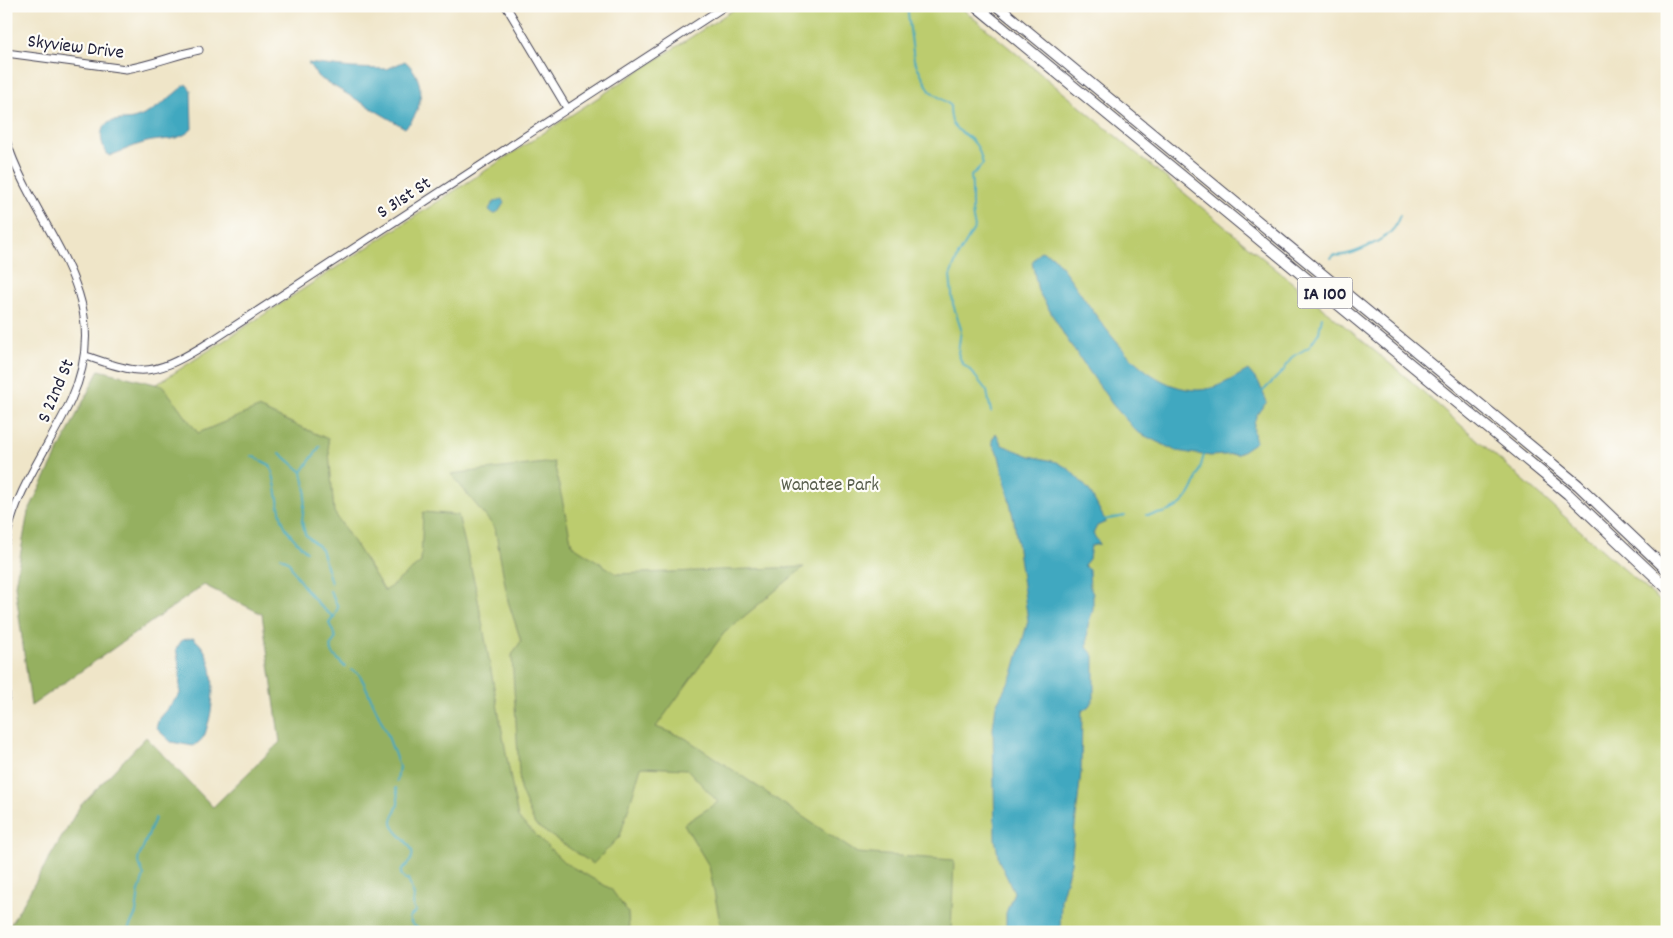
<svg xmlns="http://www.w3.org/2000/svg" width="1673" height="938" font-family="Dekko,sans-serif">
<rect width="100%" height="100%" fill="#fdfcf7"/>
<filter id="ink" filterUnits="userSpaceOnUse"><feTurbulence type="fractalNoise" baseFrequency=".02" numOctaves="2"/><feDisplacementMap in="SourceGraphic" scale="10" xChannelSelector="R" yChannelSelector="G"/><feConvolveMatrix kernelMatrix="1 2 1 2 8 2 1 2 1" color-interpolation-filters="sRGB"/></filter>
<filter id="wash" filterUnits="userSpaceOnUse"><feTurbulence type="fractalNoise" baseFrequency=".0096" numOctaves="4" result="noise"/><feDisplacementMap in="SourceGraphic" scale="20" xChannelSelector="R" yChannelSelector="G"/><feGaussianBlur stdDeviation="1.12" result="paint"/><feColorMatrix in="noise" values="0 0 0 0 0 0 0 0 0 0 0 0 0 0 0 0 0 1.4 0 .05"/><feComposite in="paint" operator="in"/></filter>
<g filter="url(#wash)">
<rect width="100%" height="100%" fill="#efe5c8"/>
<path fill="#bccc6e" stroke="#6f7754" d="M739,6H959L1412,382L1667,607V932H36L365,717L154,386Z"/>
<path fill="#95b061" stroke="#5c694e" d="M99,370L163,386L198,433L258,408L328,439L334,512L385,591L421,562L423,512L458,515L476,589L518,818L565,863L611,889L628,913L629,932H6L80,806L146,737L213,807L280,742L262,614L204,585L31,706L15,585L28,512Z
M554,462L572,545L617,574L804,567L724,633L656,727L685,738L857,853L954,860L951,932H722L709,866L684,824L718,802L687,769L641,767L620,836L593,864L535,825L520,789L512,655L521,641L508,601L495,528L451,474Z"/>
<path fill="#40a8c0" stroke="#31657e" d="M405,61C426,78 425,110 405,128L318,77L308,63L352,68L387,69Z
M186,84L191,90L192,129C178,142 165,138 147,142C134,145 121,152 109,156C103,149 98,135 104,127C109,118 125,121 133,119C153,114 171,96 186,84Z
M502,199L504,203L499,211L494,214L489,210C492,203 494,201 502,199Z
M1041,251L1053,256C1091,301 1131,389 1198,390C1215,390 1234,378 1248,370L1259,383L1267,402C1254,416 1251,424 1256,442L1238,454L1210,456L1176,451L1137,432L1112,404L1066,338L1038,291L1032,262Z
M996,433L1002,445L1030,456L1057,462L1069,469L1089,490L1106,522L1097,526L1093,534L1100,544L1091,546L1089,559L1084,565L1089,570L1090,587L1093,594V610L1088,625L1087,647L1094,656V698L1089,706L1082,711L1081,772L1071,863L1061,899L1060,932H1006V913L1014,892L999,861L995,838L993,728L996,705L1013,674L1028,621L1014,521L999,456L993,445L992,440Z
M193,638C217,654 215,697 209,721C207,726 206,735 202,739C200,742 196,744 193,746L171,742L156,728L159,718L180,694L179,664L176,649L182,640Z"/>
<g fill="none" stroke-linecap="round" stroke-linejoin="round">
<path stroke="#40a8c0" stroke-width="2" d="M907,6L914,60L930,91L950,105C950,137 962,126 976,145C980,150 981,158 983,164L971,176C974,194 969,210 975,227L958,256L950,276L953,304L961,329L958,353L962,363L971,371L987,391L991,412
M1331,258L1334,255C1349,258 1386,240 1395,227C1397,223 1398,219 1400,215
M1262,392L1284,370L1292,357L1309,347L1319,332L1322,317
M320,446L302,472L306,491L302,521L305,534L321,549L331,583
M280,453L302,472
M252,456L270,465C277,483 277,501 282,519C286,532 297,542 306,551
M1146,515C1188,514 1194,490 1204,455
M1103,520L1125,516
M281,557L289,562C295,578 319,608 334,617
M330,591L338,607L334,617L329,623L336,638L330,646L333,654L345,667
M352,670L359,674L364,683L386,731L399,766L397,781
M396,788C397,793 399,799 398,804C397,810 392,816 392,823C393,837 430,849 402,869L401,874L405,880L408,879L414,896L413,907L416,911L409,918L412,924L423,932
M127,932L136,913L139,891L144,876L138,860L155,818"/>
</g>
</g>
<g filter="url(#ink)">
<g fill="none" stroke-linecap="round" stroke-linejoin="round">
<defs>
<path id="minor" d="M506,6L567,108
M6,53L126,69C152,65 174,55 199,50
M6,140C36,233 119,295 71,400C50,445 14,492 6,541
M86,356C102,361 121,369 138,370C164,372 189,354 210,342L725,6
M6,665V698"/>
<path id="highway" d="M976,6L1568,494L1667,588
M997,6L1578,485L1667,570"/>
</defs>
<use href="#minor" stroke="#413f50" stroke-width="9"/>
<use href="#highway" stroke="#413f50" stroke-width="12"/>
<use href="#minor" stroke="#fff" stroke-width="7"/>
<use href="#highway" stroke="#fff" stroke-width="10"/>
</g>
</g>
<g text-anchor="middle" stroke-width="4.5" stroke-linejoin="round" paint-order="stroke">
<rect fill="#fdfcf7" stroke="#646373" stroke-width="1" x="1297.5" y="277.5" width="55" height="31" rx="4"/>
<g font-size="18" font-weight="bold" fill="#22223b">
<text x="1325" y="299">IA 100</text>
</g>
<g font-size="19" fill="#22223b" stroke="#fdfcf7">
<text transform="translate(76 45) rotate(7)" y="7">Skyview Drive</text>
<text transform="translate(403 196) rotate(-33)" y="7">S 31st St</text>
<text transform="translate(54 390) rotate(-67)" y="7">S 22nd St</text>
</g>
<g font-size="19" fill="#585e4d" stroke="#fdfcf7">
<text x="830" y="490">Wanatee Park</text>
</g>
</g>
<rect width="1673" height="938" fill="none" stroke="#fdfcf7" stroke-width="25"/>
</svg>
